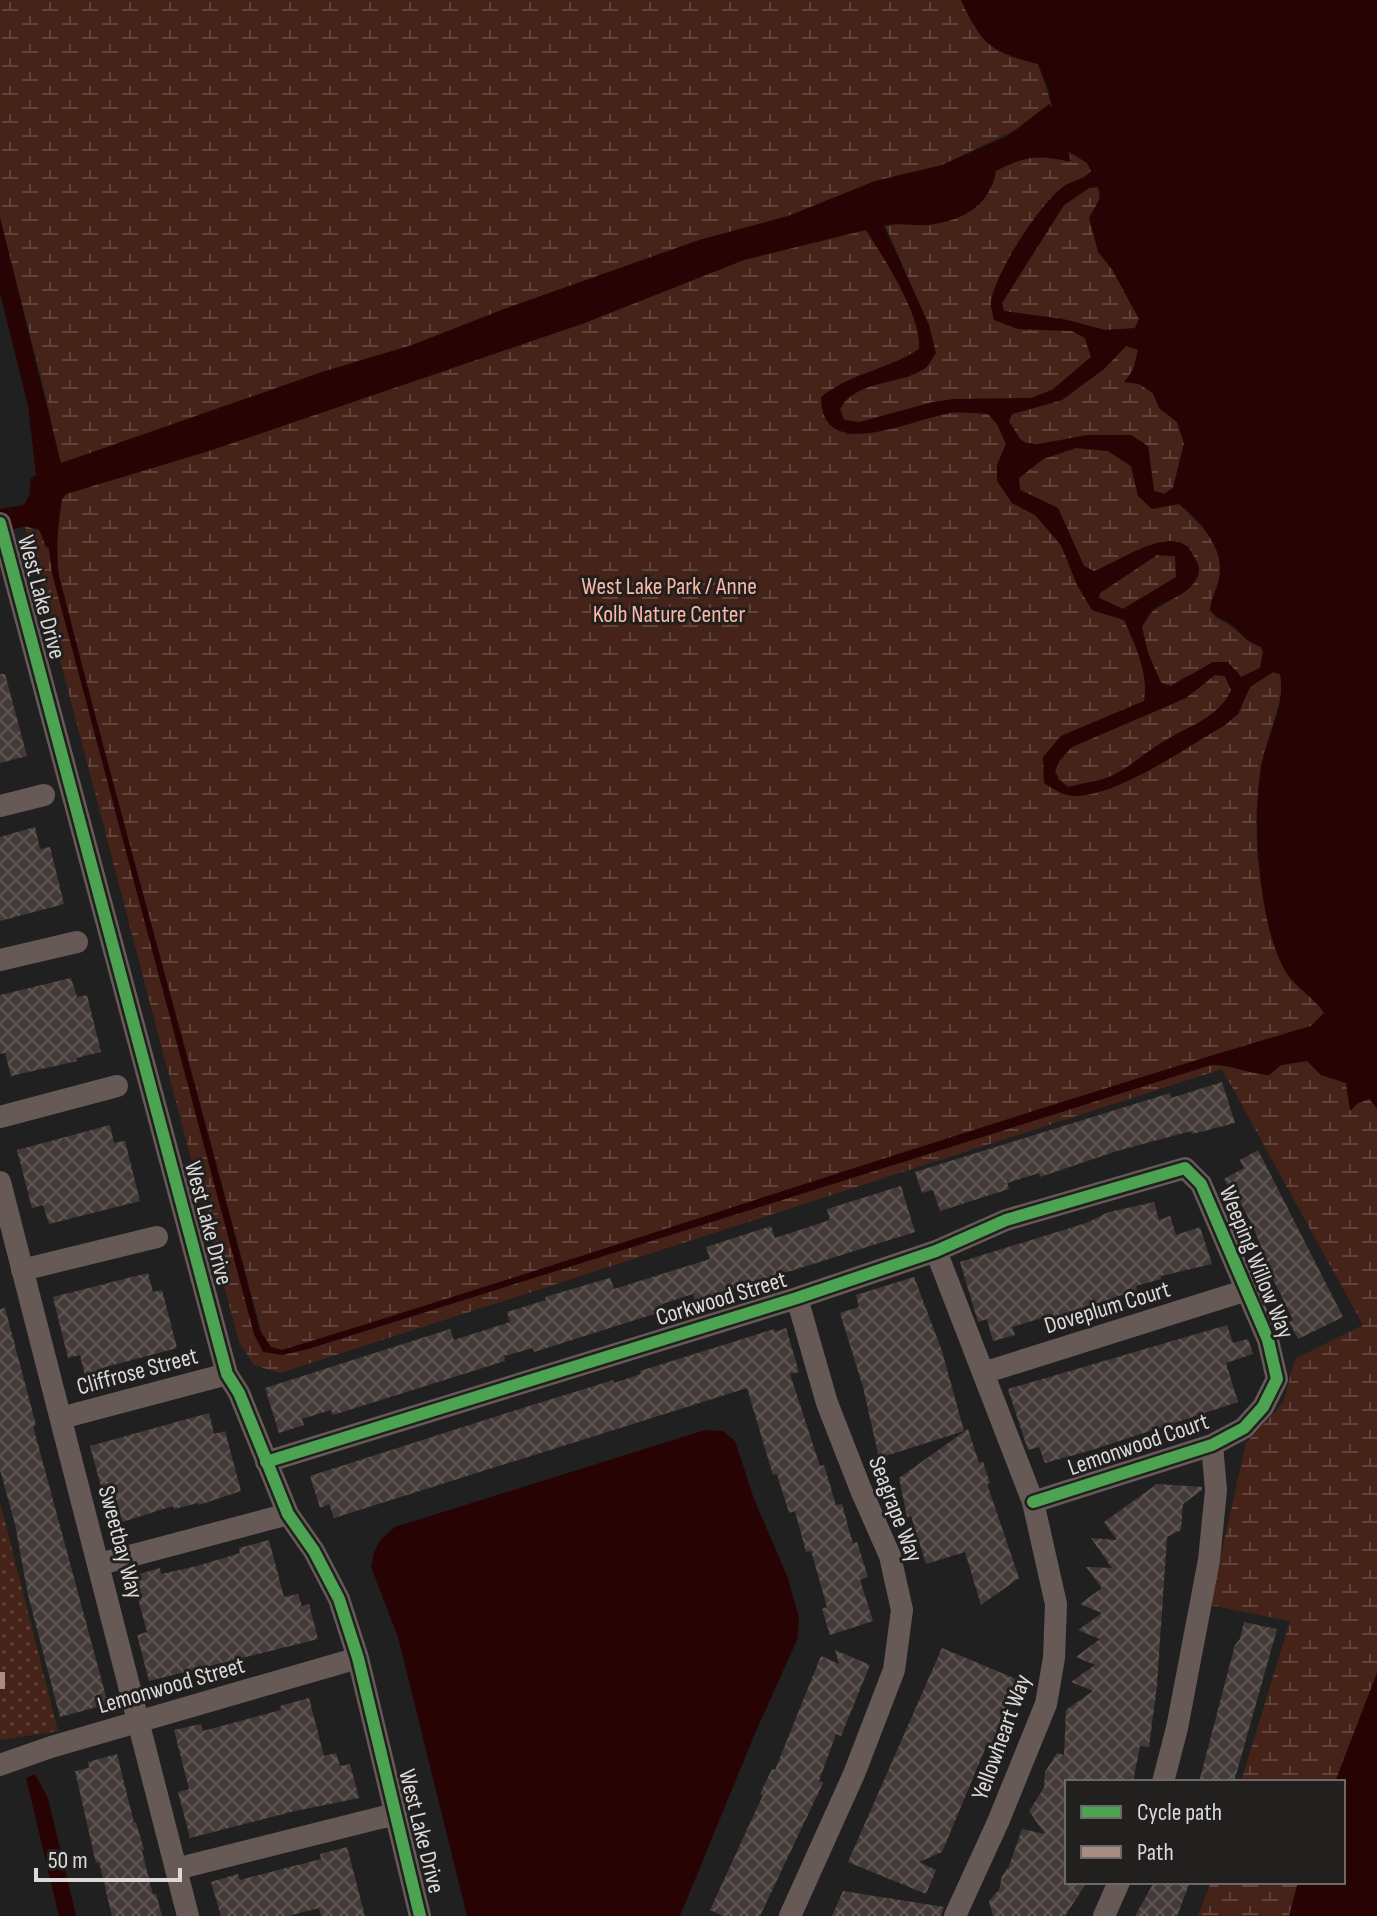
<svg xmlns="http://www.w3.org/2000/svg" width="1377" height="1916" font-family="'Sofia Sans Condensed',sans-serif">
<defs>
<pattern id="green-dots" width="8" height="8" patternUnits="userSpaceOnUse" patternTransform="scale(2)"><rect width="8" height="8" fill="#462319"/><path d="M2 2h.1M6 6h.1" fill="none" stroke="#60423a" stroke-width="1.8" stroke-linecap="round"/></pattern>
<pattern id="wetland-marsh" width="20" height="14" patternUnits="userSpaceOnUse" patternTransform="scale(2)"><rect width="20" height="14" fill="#462319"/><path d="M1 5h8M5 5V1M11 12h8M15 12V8" fill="none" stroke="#60423a"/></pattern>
<pattern id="building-cross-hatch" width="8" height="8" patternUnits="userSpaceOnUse" patternTransform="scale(2)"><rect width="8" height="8" fill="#443a38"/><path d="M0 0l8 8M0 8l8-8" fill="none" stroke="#5e5654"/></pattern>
</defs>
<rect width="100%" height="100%" fill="#212020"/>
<path fill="url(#green-dots)" d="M0,1502L58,1731L0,1740Z"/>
<path fill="url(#wetland-marsh)" d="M0,0H961L971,22L1013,57L1038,64L1052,107L1045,120C1010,129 976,150 942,165L63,466L58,457L49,409L0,217Z
M1065,150L1087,163L1091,171C1082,182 1065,186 1054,196C1040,209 1010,251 1004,269C999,285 997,303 994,320L1018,329L1072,331L1085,338L1091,357L1052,391L1031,398L955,399L933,402L860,422L844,420L840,409C850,387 902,376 925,368L929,325L879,211L1010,155Z
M1099,187L1098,252L1112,269L1139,319L1135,329L1105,330L1063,319L1004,311L1002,303L1064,205L1089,188Z
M859,218C879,250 923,312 919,349C888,370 850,373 822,397L846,435L868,433L953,412L988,414L997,424L1006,445L997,465L1011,503C1019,506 1027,509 1034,514C1064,537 1074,579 1092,610L1124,620C1135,644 1150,674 1144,701L1061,736L1045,783L1077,797L1182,750L1225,725L1238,714L1250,687L1273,672L1280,674L1283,689L1261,764L1256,813L1257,857L1289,977L1319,1004L1324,1013L1311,1026C966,1128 626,1245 282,1350L271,1347L261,1331C195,1079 124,829 59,576C56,552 59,531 56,507L68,491Z
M1126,346L1139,350L1133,370L1139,384L1153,393L1160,408L1177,422L1184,443L1173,488L1164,494L1154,491L1148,446L1088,435L1039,444L1026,443L1020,439L1009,421L1012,414L1062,400L1104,369Z
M1076,448L1108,451L1131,466L1138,496L1179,504L1206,531L1220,557L1219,579L1212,597L1215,618C1236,626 1240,638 1261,647L1263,652L1260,668L1241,677L1236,669L1184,677L1171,686L1161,683L1148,653L1142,627L1152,612L1186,591L1190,546L1148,545L1109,566L1094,571L1084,566L1058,508L1020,490L1019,478L1043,459Z
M25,526L47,534L52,573L263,1352L308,1349L1211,1065C1232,1064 1249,1074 1269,1075L1281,1065L1307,1061L1321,1075L1346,1083L1351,1110L1358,1103L1369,1099L1377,1108V1673L1335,1782H1241L1290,1621L1210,1605L1246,1443L1283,1403L1295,1359L1363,1325L1222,1069L280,1373L254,1365L239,1342Z
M1157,555L1175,556L1176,577L1123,609L1099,598L1100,593Z
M1215,675L1225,676L1231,690C1219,719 1183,728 1158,745C1142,755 1129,768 1111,776C1098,782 1082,783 1068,787L1059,780L1055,771L1060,760L1072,747L1185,698Z
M1211,1882H1298L1289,1916H1198Z"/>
<path fill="#280303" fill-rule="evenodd" d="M961,0H1377V1108L1369,1099L1358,1103L1350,1111L1346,1083L1321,1075L1307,1061L1281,1065L1269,1075C1249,1074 1232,1064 1211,1065L308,1349L283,1355L263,1352L254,1334L52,573L49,548L46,547L39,529L25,526L0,533V509L24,505L29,496L31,478L36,475L28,406L0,293V218L61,463L322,372L412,345L504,309L699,240L788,216L875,181L942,165L1009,135L1049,104L1052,108L1048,89L1038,64C989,51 983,46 961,0ZM1068,151L1087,163L1091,171C1084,180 1073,180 1064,186C1040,203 996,272 991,301C990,307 993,314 994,320L1018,329L1072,331L1085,338L1091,357L1052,390L1031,398L955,399L933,402L860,422L844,420L840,409C854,380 901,385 924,369C929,366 932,358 936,353L929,325L884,226C899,222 913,226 928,225C962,221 990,206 996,171C1025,156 1038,154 1071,162ZM1098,187L1100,198L1089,218L1098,252L1112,269L1139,319L1135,328L1105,330L1063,319L1004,311L1002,303L1064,205L1089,188ZM866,230C884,258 922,316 919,349C888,370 850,373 821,397C821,465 912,419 950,413C962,411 976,413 988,414L997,424L1006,444L997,465V481L1012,503L1035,515L1061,545L1077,585L1092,610L1124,620C1135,644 1149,674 1144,701L1061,736L1043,757L1044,783C1054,790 1066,797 1079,796C1124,792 1185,748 1225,725L1238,714L1250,687L1273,672L1280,674C1286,704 1268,733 1262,763C1251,813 1258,936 1290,978C1301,991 1315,999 1324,1013L1311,1026C966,1128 626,1245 282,1350L271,1347L260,1331C195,1079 123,829 59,576C55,550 58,526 62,499L66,494L209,451L582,324L744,260ZM1126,346L1138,350L1133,370L1124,382L1139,384L1153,393L1159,408L1177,422L1184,443L1173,488L1164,494L1154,491L1148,446L1131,435H1088L1039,444L1026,443L1020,439L1009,421L1012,414L1062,400L1104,369ZM1076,448L1108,451L1131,466L1138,496L1152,509L1179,504C1200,521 1226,549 1219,579C1217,590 1211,599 1210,610C1217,620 1225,619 1233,626C1247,638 1242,639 1261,647L1263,652L1260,668L1241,677L1228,662H1213L1171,686L1161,683L1148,653L1142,627C1145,622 1148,615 1152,611C1166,599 1188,596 1197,578C1202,569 1197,562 1193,555C1177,519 1118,563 1094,571L1084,566L1058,508L1020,490L1019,478L1043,459ZM1157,555L1175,556L1176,577L1123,609L1099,598L1100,593ZM1215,675L1225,676L1231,690C1219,719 1183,728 1158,745C1142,755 1129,768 1111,776C1098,782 1082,783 1068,787L1059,780L1055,771L1060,760L1072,747L1186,698Z
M705,1430L723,1431L735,1441L754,1499L788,1578L799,1618L797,1640L756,1731L680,1916H467L398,1637L371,1567L374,1552L381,1539L395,1527Z
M1377,1673V1916H1289L1298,1882H1343V1782H1335Z
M35,1774L48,1798L76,1916H59L26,1778Z"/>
<path fill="url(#building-cross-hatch)" d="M0,674H5L27,756L0,763Z
M35,827L40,849L50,847L64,904L0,921V837Z
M71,978L77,997L87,995L101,1052L76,1058L77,1061L11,1076L5,1053L0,1054V995Z
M1222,1082L1235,1123L1192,1134L1191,1131L1117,1151L1040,1177L1039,1173L1007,1183L1009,1189L940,1211L933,1190L922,1193L915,1172L1170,1093L1171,1098Z
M110,1125L114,1143L125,1141L140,1201L49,1224L43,1205L32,1208L17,1150Z
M1258,1150L1343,1317L1298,1339L1289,1322L1293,1320L1282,1297L1258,1250L1262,1249L1252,1225L1235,1192L1232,1193L1224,1179L1244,1168L1240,1160Z
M901,1186L915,1232L695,1301L693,1294L662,1304L664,1311L635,1320L534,1352L533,1348L504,1356L505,1361L333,1415L331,1410L302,1419L304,1425L279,1433L265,1388L450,1329L454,1340L510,1322L507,1312L546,1300L545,1297L610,1278L614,1289L710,1259L706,1247L771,1226L775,1238L830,1220L827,1209Z
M1154,1202L1159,1220L1170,1216L1176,1235L1200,1227L1212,1264L1161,1276V1279L1136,1286L1137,1290L1112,1298L1113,1300L1047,1322L1045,1317L1012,1327L1015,1335L993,1341L987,1319L978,1322L960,1262L1086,1223L1109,1212Z
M148,1273L153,1292L162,1290L177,1348L102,1368L103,1371L85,1376L80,1355L68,1358L53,1297Z
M914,1277L942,1351L964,1431L879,1458L863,1387L840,1313L859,1307L856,1295Z
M5,1308L36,1425L33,1426L108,1704L60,1717L28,1595L15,1524L0,1470V1309Z
M1227,1325L1233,1343L1248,1339L1253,1354L1226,1363L1238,1402L1092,1450L1045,1463L1039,1447L1028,1450L1008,1389Z
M786,1328L799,1372L790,1374L820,1466L824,1465L836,1505L842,1504L853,1544L857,1542L868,1577L860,1580L873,1621L830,1635L822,1609L827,1607L811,1551L806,1552L795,1511L789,1513L777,1474L773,1475L747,1388L334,1518L329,1504L320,1508L310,1476L510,1412L613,1380L614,1383L641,1374L640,1371L774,1329L775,1332Z
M209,1413L214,1434L225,1431L241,1491L199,1505L198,1503L174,1509L173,1506L122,1522L117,1502L106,1505L90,1446Z
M968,1429L979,1463L983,1462L990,1483L987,1484L1019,1578L981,1605L965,1552L926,1564L911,1516L907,1517L899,1478Z
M1157,1484L1202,1487V1490L1183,1504L1181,1530L1167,1537L1157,1685L1149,1747L1140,1746L1133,1782H1067V1882H1087L1065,1916H993L989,1901L999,1890L1002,1876L1009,1866L1022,1829L1045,1834L1029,1811L1044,1788L1045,1772L1057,1753L1064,1755L1066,1710L1093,1691L1071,1682L1095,1665L1076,1657L1100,1639L1078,1630L1102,1613L1080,1604L1102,1588L1086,1567L1112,1568L1091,1538L1117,1540L1104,1522Z
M269,1540L284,1597L298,1594L302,1606L309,1604L318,1639L149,1681L137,1635L147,1632L132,1576L160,1568L161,1574L197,1566L240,1553L239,1548Z
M1244,1622L1277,1629L1234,1782H1199L1235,1645L1240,1639Z
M942,1648L1016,1679L992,1743L988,1742L942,1852L919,1862L936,1870L926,1894L848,1862Z
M835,1650L870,1665L841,1736L836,1734L819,1781L823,1783L760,1916H723L710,1910L763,1795L760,1794L772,1769L775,1770L821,1656L839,1664Z
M309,1698L324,1756L336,1753L340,1766L350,1764L359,1798L295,1811L190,1838L178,1792L189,1789L174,1730L201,1724L203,1731L281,1710L280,1706Z
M117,1754L134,1823L136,1822L144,1850L142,1851L153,1895L156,1894L162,1916H112L99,1862L96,1863L75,1771L89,1768L88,1762Z
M347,1847L365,1916H321L319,1908L288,1916H221L211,1882L238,1874L240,1880L321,1859L320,1854Z
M1190,1882L1177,1916H1135L1153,1884Z
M843,1891L944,1907L941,1916H832Z"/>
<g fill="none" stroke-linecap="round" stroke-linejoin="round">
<path stroke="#665956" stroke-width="22" d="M0,523L227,1374L239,1393L288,1514L314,1551L339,1599L358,1658L420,1916
M0,806L44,795
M0,960L77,942
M0,1117L117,1086
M0,1182L188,1916
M936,1251L1033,1502L1056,1604L1054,1658L1046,1704L998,1822L955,1916
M22,1270L157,1237
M983,1373L1247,1290
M61,1418L227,1374
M266,1462L797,1298L936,1251L1006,1220L1185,1168L1201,1184L1268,1340L1277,1379L1263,1407L1244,1428L1212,1445L1033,1502
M100,1564L288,1514
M0,1765L51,1747L358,1658
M1163,1782L1177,1728L1209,1560L1216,1490L1212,1445
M176,1869L395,1814
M790,1916L854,1774L894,1670L902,1610L890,1556L861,1490L827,1403L797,1298
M1104,1916L1119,1882"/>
<path stroke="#a88b81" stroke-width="10" stroke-dasharray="20 10" stroke-linecap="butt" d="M0,1672V1689"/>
<defs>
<path id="cycleway" d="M0,523L227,1374L239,1393L288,1514L314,1551L339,1599L358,1658L420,1916
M266,1462L797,1298L936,1251L1006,1220L1185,1168L1201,1184L1268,1340L1277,1379L1263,1407L1244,1428L1212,1445L1033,1502"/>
</defs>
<use href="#cycleway" stroke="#221f1f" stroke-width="17"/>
<use href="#cycleway" stroke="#4ca352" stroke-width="12"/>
</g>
<g text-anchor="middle" stroke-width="6" stroke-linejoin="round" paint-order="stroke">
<g font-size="24" fill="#fcb8a5" stroke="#221f1f">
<text x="669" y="594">West Lake Park / Anne<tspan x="669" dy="28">Kolb Nature Center</tspan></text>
</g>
<g font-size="24" fill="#dbd9d9" stroke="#221f1f">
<text transform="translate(42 597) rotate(75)" y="8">West Lake Drive</text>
<text transform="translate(209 1223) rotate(75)" y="8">West Lake Drive</text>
<text transform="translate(1257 1262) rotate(68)" y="8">Weeping Willow Way</text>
<text transform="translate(721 1298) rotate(-17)" y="8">Corkwood Street</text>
<text transform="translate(1107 1307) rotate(-17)" y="8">Doveplum Court</text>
<text transform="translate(137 1371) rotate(-15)" y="8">Cliffrose Street</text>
<text transform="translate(1138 1444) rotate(-19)" y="8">Lemonwood Court</text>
<text transform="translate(896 1509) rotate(69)" y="8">Seagrape Way</text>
<text transform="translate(121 1542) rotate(75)" y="8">Sweetbay Way</text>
<text transform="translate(171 1685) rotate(-16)" y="8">Lemonwood Street</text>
<text transform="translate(1001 1737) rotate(-70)" y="8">Yellowheart Way</text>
<text transform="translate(422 1831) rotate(76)" y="8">West Lake Drive</text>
</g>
</g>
<rect x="1065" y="1780" width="280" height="104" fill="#221f1f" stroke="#6c6969" stroke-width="2"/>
<rect x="1081" y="1806" width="40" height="12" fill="#4ca352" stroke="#6c6969" stroke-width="2"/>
<text x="1137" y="1820" font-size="24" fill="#dbd9d9">Cycle path</text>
<rect x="1081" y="1846" width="40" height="12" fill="#a88b81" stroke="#6c6969" stroke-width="2"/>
<text x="1137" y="1860" font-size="24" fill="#dbd9d9">Path</text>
<path d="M36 1868v12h144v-12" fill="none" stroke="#dbd9d9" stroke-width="4"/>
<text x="48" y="1868" font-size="24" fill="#dbd9d9" stroke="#221f1f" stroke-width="6" paint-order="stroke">50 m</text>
</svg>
